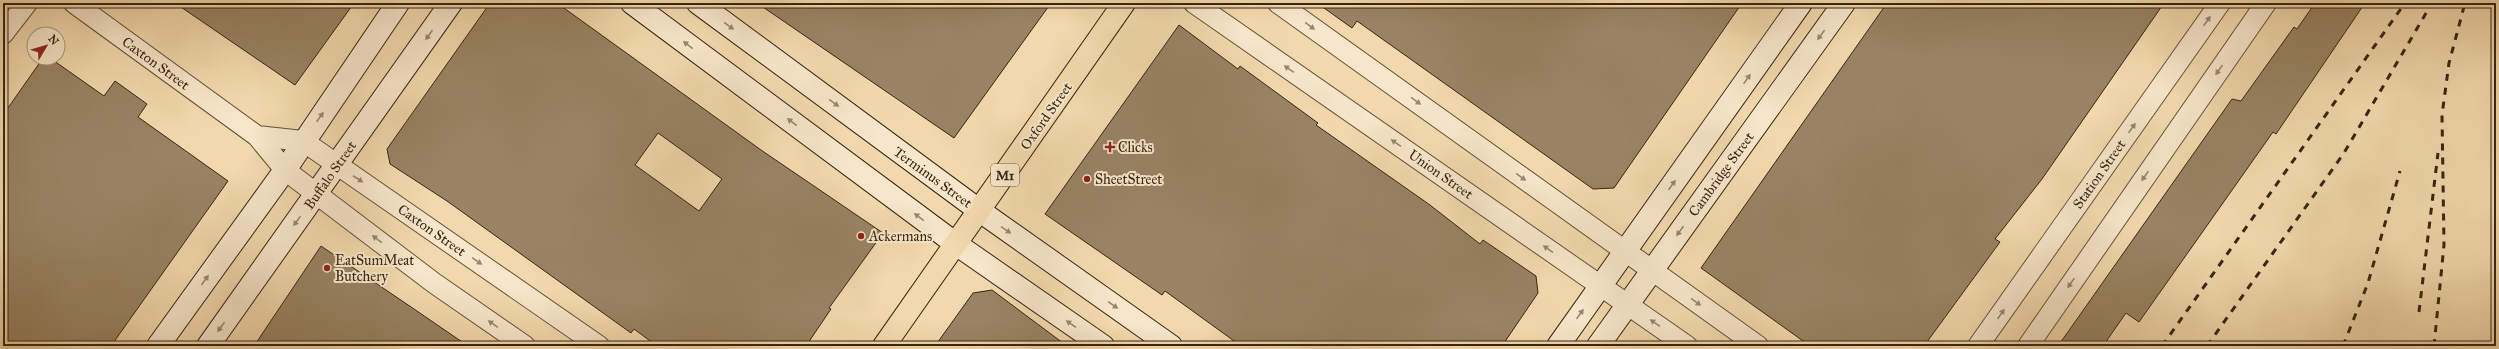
<svg xmlns="http://www.w3.org/2000/svg" width="2499" height="349" font-family="'IM FELL Great Primer',serif">
<rect width="100%" height="100%" fill="#f2d9ad"/>
<filter id="stains"><feTurbulence type="fractalNoise" baseFrequency=".005" numOctaves="4"/><feColorMatrix values="0 0 0 0 .2 0 0 0 0 .09 0 0 0 0 .02 0 0 0 .5 -.17"/></filter>
<radialGradient id="worn" r=".72"><stop offset=".6" stop-color="#630" stop-opacity="0"/><stop offset="1" stop-color="#630" stop-opacity=".3"/></radialGradient>
<path fill="#988363" stroke="#372512" fill-rule="evenodd" d="M175,3H354L295,85Z
M490,3H557L761,150L883,233L829,308L831,309L806,346H657L634,329L631,333L447,201L390,164L387,149ZM658,133L722,179L699,211L635,165Z
M757,3H1051L954,138Z
M1317,3H1742L1614,188L1593,189L1357,21L1352,28Z
M1887,3H2164L2042,179L1995,239L2000,242L1924,346H1810L1701,268Z
M2315,3H2365L2276,134L2273,132L2139,322L2126,313L2103,346H2058L2232,99L2241,101L2294,27L2297,29Z
M1179,25L1238,69L1240,66L1318,123L1316,125L1430,205L1480,244L1483,240L1536,276L1538,293L1502,346H1241L1165,291L1162,295L1045,214Z
M43,58H50L104,96L115,81L147,104L138,117L228,181L111,346H3V115Z
M321,246L414,309L468,346H254Z
M992,290L1067,346H935L973,293Z"/>
<g fill="none" stroke-linecap="round" stroke-linejoin="round">
<defs>
<path id="street" d="M74,3L257,136L285,170L434,283L525,346
M1194,3L1687,346
M1278,3L1758,346
M3,34L27,3
M257,136L303,141L599,346
M1978,346L2220,3
M2028,346L2266,3"/>
<path id="secondary" d="M632,3L956,244L1103,346
M698,3L980,211L1171,346
M158,346L285,170L398,3
M208,346L451,3
M1558,346L1801,3
M1598,346L1844,3"/>
<path id="primary" d="M884,346L1124,3"/>
</defs>
<use href="#street" stroke="#665239" stroke-width="22"/>
<use href="#secondary" stroke="#372512" stroke-width="24"/>
<use href="#primary" stroke="#372512" stroke-width="24"/>
<use href="#street" stroke="#f7e6ca" stroke-width="20"/>
<use href="#secondary" stroke="#f7e6ca" stroke-width="22"/>
<use href="#primary" stroke="#f2d9ad" stroke-width="22"/>
<path stroke="#372512" stroke-width="3" stroke-dasharray="7 7" stroke-linecap="butt" d="M2419,312L2438,153
M2162,346L2405,3
M2207,346L2344,153L2432,3
M2343,346L2368,283L2400,171
M2434,346L2444,245L2442,115L2449,63L2465,3"/>
</g>
<defs><path id="oneway-solid" d="M-6-.8H1V-3.2L6.5 0L1 3.2V.8H-6Z"/></defs>
<g fill="#97866e">
<use href="#oneway-solid" transform="translate(2207 21) rotate(-55)"/>
<use href="#oneway-solid" transform="translate(729 26) rotate(36)"/>
<use href="#oneway-solid" transform="translate(1310 26) rotate(36)"/>
<use href="#oneway-solid" transform="translate(429 35) rotate(125)"/>
<use href="#oneway-solid" transform="translate(1821 35) rotate(126)"/>
<use href="#oneway-solid" transform="translate(688 45) rotate(-143)"/>
<use href="#oneway-solid" transform="translate(1289 69) rotate(-145)"/>
<use href="#oneway-solid" transform="translate(2219 70) rotate(125)"/>
<use href="#oneway-solid" transform="translate(1747 79) rotate(-55)"/>
<use href="#oneway-solid" transform="translate(1416 101) rotate(36)"/>
<use href="#oneway-solid" transform="translate(834 103) rotate(36)"/>
<use href="#oneway-solid" transform="translate(320 117) rotate(-55)"/>
<use href="#oneway-solid" transform="translate(792 122) rotate(-143)"/>
<use href="#oneway-solid" transform="translate(2132 128) rotate(-55)"/>
<use href="#oneway-solid" transform="translate(1396 143) rotate(-145)"/>
<use href="#oneway-solid" transform="translate(2145 176) rotate(125)"/>
<use href="#oneway-solid" transform="translate(1521 177) rotate(36)"/>
<use href="#oneway-solid" transform="translate(358 179) rotate(33)"/>
<use href="#oneway-solid" transform="translate(1672 185) rotate(-55)"/>
<use href="#oneway-solid" transform="translate(919 217) rotate(-143)"/>
<use href="#oneway-solid" transform="translate(297 221) rotate(126)"/>
<use href="#oneway-solid" transform="translate(1006 230) rotate(35)"/>
<use href="#oneway-solid" transform="translate(1680 231) rotate(126)"/>
<use href="#oneway-solid" transform="translate(377 239) rotate(-143)"/>
<use href="#oneway-solid" transform="translate(1548 249) rotate(-145)"/>
<use href="#oneway-solid" transform="translate(477 261) rotate(35)"/>
<use href="#oneway-solid" transform="translate(205 280) rotate(-54)"/>
<use href="#oneway-solid" transform="translate(2071 283) rotate(125)"/>
<use href="#oneway-solid" transform="translate(1696 302) rotate(36)"/>
<use href="#oneway-solid" transform="translate(1113 305) rotate(35)"/>
<use href="#oneway-solid" transform="translate(1580 314) rotate(-55)"/>
<use href="#oneway-solid" transform="translate(2001 314) rotate(-55)"/>
<use href="#oneway-solid" transform="translate(1655 323) rotate(-145)"/>
<use href="#oneway-solid" transform="translate(493 324) rotate(-145)"/>
<use href="#oneway-solid" transform="translate(1071 324) rotate(-145)"/>
<use href="#oneway-solid" transform="translate(221 327) rotate(126)"/>
</g>
<g fill="#8f2418" stroke="#f7e6ca" stroke-width="1.5">
<path d="M1108 141h4v4h4v4h-4v4h-4v-4h-4v-4h4z"/>
<circle cx="1087" cy="179" r="4"/>
<circle cx="861" cy="236" r="4"/>
<circle cx="327" cy="268" r="4"/>
</g>
<g text-anchor="middle" stroke-width="4" stroke-linejoin="round" paint-order="stroke">
<rect fill="#f7e6ca" stroke="#715f49" stroke-width="1" x="991" y="164" width="28" height="22" rx="3"/>
<g font-size="13" font-weight="bold" fill="#372512">
<text x="1005" y="180">M1</text>
</g>
<g font-size="14" fill="#372512" stroke="#f7e6ca">
<text transform="translate(156 63) rotate(36)" y="5">Caxton Street</text>
<text transform="translate(1046 116) rotate(-55)" y="5">Oxford Street</text>
<text transform="translate(1441 174) rotate(35)" y="5">Union Street</text>
<text transform="translate(1721 174) rotate(-54)" y="5">Cambridge Street</text>
<text transform="translate(2099 174) rotate(-55)" y="5">Station Street</text>
<text transform="translate(330 175) rotate(-55)" y="5">Buffalo Street</text>
<text transform="translate(933 177) rotate(36)" y="5">Terminus Street</text>
<text transform="translate(432 230) rotate(35)" y="5">Caxton Street</text>
</g>
<g font-size="14" fill="#372512" stroke="#f7e6ca" text-anchor="start">
<text x="1118" y="152">Clicks</text>
<text x="1095" y="184">SheetStreet</text>
<text x="869" y="241">Ackermans</text>
<text x="335" y="265">EatSumMeat<tspan x="335" dy="16">Butchery</tspan></text>
</g>
</g>
<rect width="2499" height="349" fill="none" stroke="#f2d9ad" stroke-width="16"/>
<rect x="4" y="4" width="2491" height="341" fill="none" stroke="#372512" stroke-width="2"/>
<rect x="8" y="8" width="2483" height="333" fill="none" stroke="#372512"/>
<g transform="translate(46 46) rotate(52)"><circle r="19" fill="#f7e6ca" stroke="#aa9980"/>
<path d="M0-3L7 15L0 10L-7 15Z" fill="#8f2418"/>
<text y="-6" font-size="11" font-weight="bold" text-anchor="middle" fill="#372512">N</text>
</g>
<rect width="100%" height="100%" filter="url(#stains)"/>
<rect width="100%" height="100%" fill="url(#worn)"/>
</svg>
